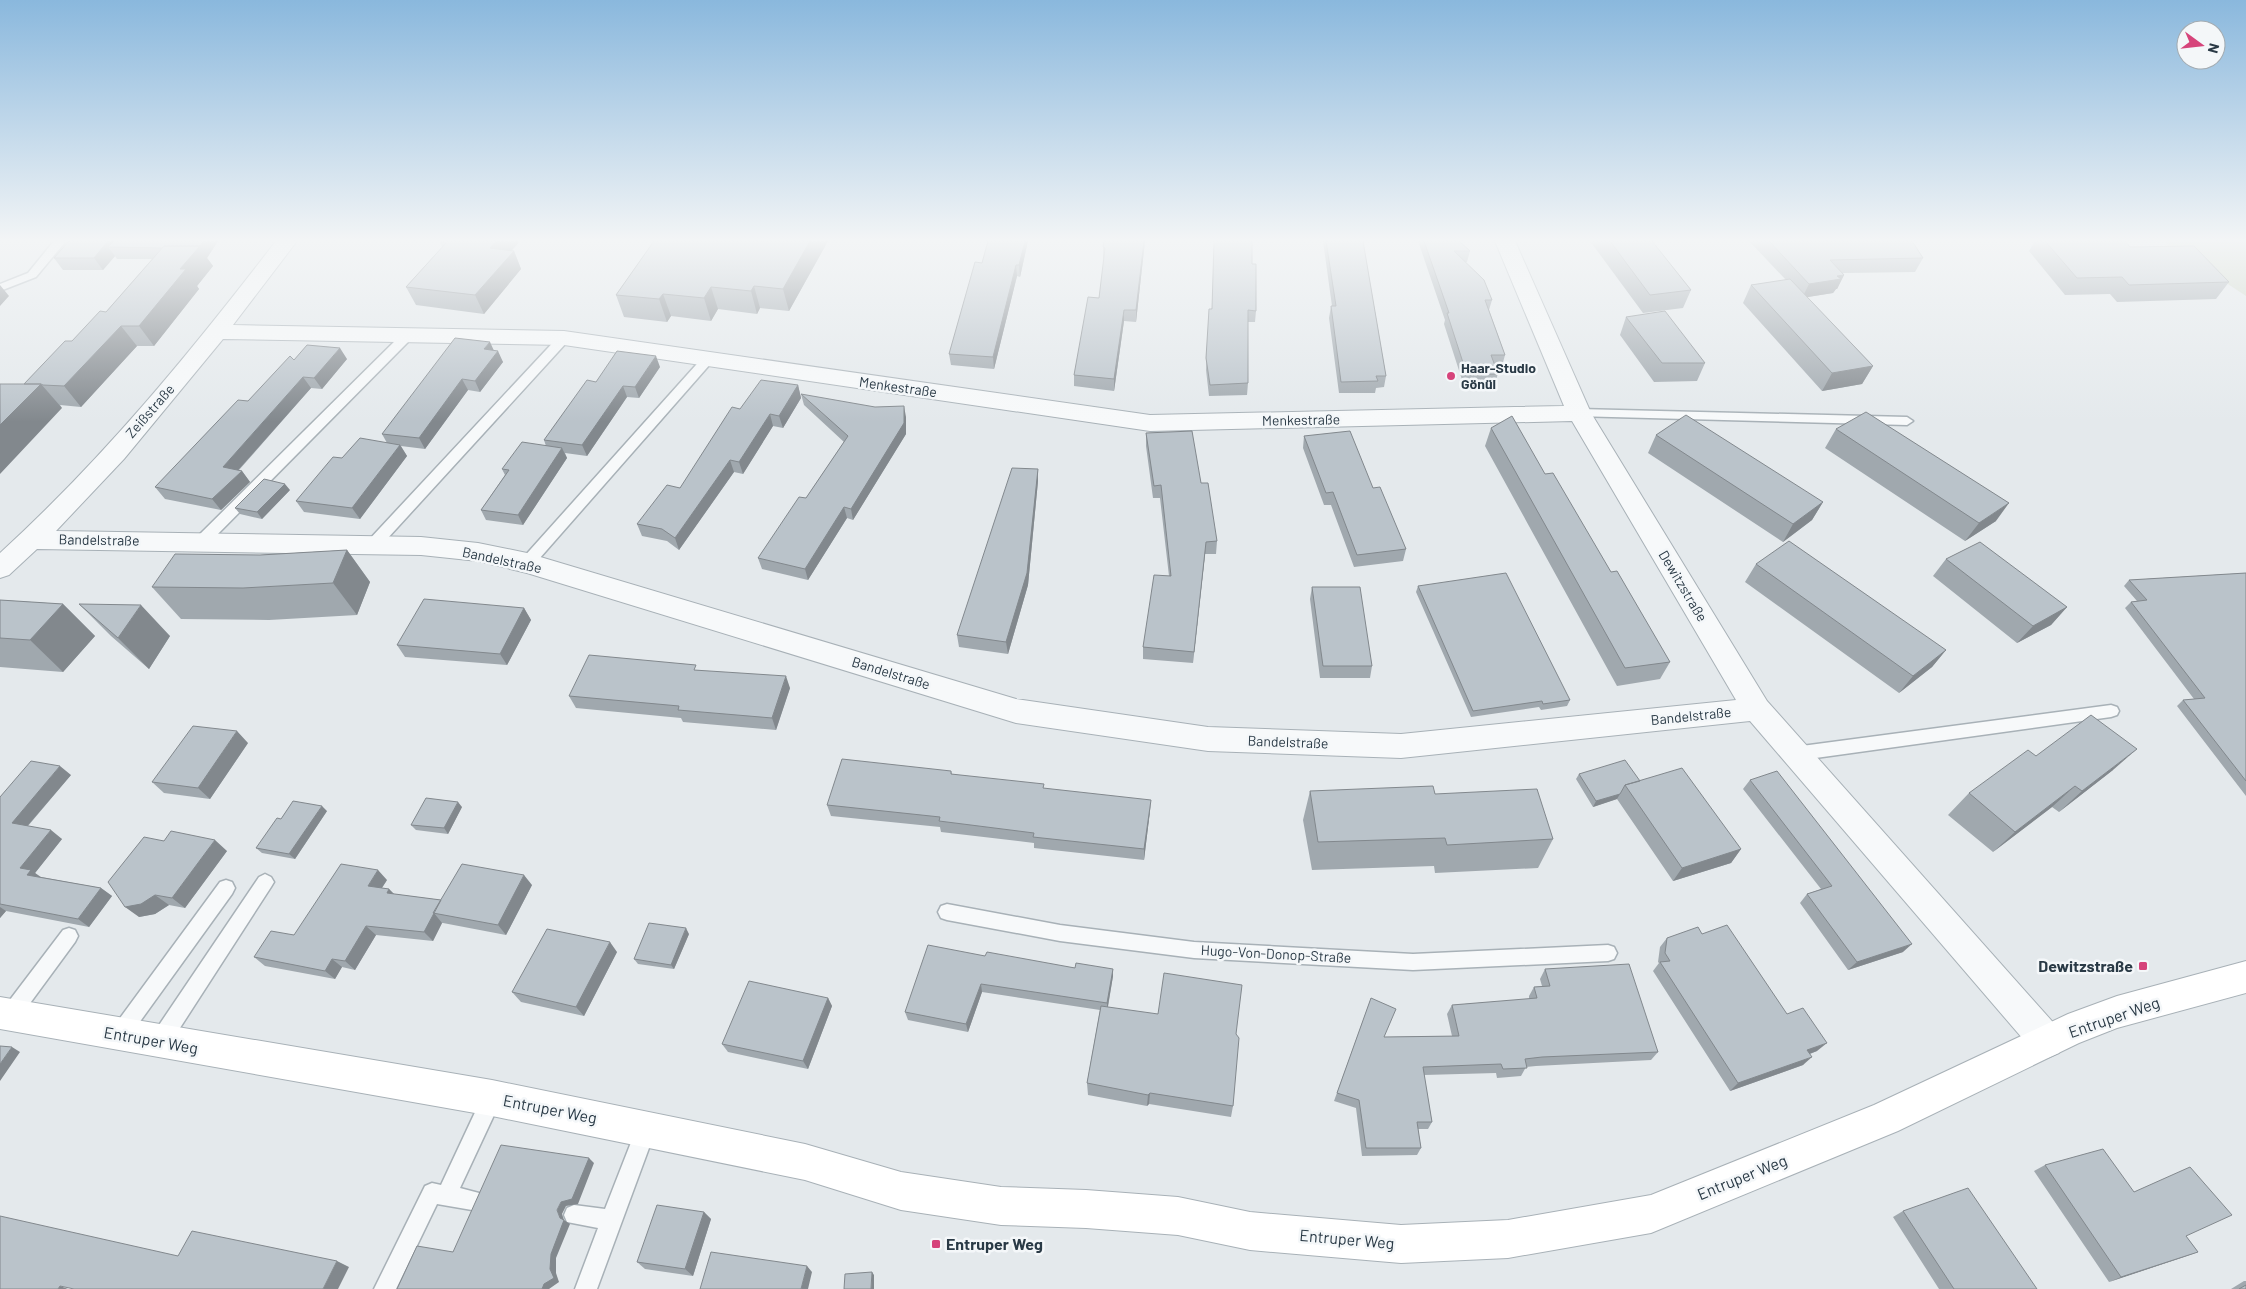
<svg xmlns="http://www.w3.org/2000/svg" width="2246" height="1289" font-family="Barlow,sans-serif">
<rect width="100%" height="100%" fill="#e4e9ec"/>
<path fill="#cdd6c4" d="M2163,241H2246V296Z"/>
<g fill="none" stroke-linecap="round" stroke-linejoin="round">
<defs>
<path id="service" d="M54,241H66L36,277L0,291V284L28,273Z
M407,332L413,336L411,339L206,546H196L194,542L196,538L403,333Z
M564,334L570,338L568,341L376,551H366L364,547L366,543L560,335Z
M708,355L712,356L714,359L712,362L532,567H522L520,563L522,559L704,356Z
M1579,409L1907,417L1913,421L1907,425L1574,416L1573,413Z
M2111,705L2117,707L2119,711L2117,715L2111,717L1794,761L1788,759L1786,754L1788,749L1794,747Z
M265,874L271,877L274,882L271,887L167,1048L160,1050L153,1048L151,1041L153,1034L259,877Z
M226,880L232,882L235,888L232,894L126,1041L119,1044L112,1041L110,1035L112,1029L220,882Z
M947,904L1060,925L1194,942L1413,954L1608,945L1614,947L1617,953L1614,959L1608,961L1413,970L1194,958L1060,941L947,920L941,918L938,912L941,906Z
M69,928L75,930L78,936L75,942L17,1021L10,1024L3,1021L1,1015L3,1009L63,930Z
M492,1088L499,1091L502,1098L460,1188L479,1193L482,1200L479,1207L472,1210L437,1204L396,1289H374L425,1186L432,1183L441,1185L485,1091Z
M646,1119L653,1122L656,1129L597,1289H575L598,1228L567,1222L564,1215L567,1208L574,1205L605,1209L639,1122Z"/>
<path id="minor" d="M276,241H297L233,325L564,331L1150,415L1564,406L1495,241H1515L1591,413L1767,701L2059,1029L2064,1041L2059,1053L2047,1058L2035,1053L1750,721L1401,758L1208,751L1016,723L527,573L478,561L421,555L37,549L9,575L0,578V553C103,459 191,352 276,241ZM223,339L564,345L1150,431L1572,421L1736,700L1401,734L1208,727L1016,699L527,553L478,543L421,537L56,531L124,459Z"/>
<path id="secondary" d="M2246,961V993L2117,1028L2079,1043L1898,1131L1651,1233L1508,1258L1401,1263L1250,1250L1178,1235L1086,1228L1001,1225L901,1210L805,1180L492,1116L0,1029V997L492,1080L805,1144L901,1172L1001,1187L1086,1190L1178,1197L1250,1212L1401,1225L1508,1220L1651,1195L1874,1105L2068,1014L2117,996Z"/>
</defs>
<use href="#service" stroke="#a8b1b7" stroke-width="3"/>
<use href="#minor" stroke="#a8b1b7" stroke-width="2"/>
<use href="#secondary" stroke="#a8b1b7" stroke-width="2"/>
<use href="#service" fill="#f7f9fa" fill-rule="evenodd"/>
<use href="#minor" fill="#f7f9fa" fill-rule="evenodd"/>
<use href="#secondary" fill="#fff" fill-rule="evenodd"/>
</g>
<path fill="#a0a8ae" d="M69,241H218L207,258L213,266L197,286L199,289L154,346H137L81,407L60,405L62,408L24,384L106,312L152,259H117L115,256L103,270H63L54,258Z
M654,241H828L789,311L760,308L757,314L718,309L711,321L671,316L667,322L624,317L616,295Z
M1028,241L1020,277L1017,276L994,369L951,365L949,354Z
M1145,241L1136,322L1124,321L1114,391L1074,386V375L1099,298L1104,259H1103V247Z
M1323,241H1363L1386,376L1384,387L1376,388L1375,393H1339L1329,318L1331,306H1332Z
M1418,241H1459L1470,251L1467,262H1465L1492,300L1489,310L1505,355L1502,366H1495L1498,374L1494,385L1464,386L1444,324L1445,320Z
M1590,241H1652L1691,290L1683,308L1643,313Z
M1749,241H1912L1923,258L1915,272L1843,273L1844,275L1837,289H1836L1833,293L1807,297L1873,366L1862,384L1822,391L1743,303L1751,285L1786,280Z
M2035,241H2125L2130,247L2229,282L2216,299L2117,302L2110,294L2065,295L2029,251Z
M440,242L514,251L521,269L484,314L416,305L406,287L442,247Z
M1252,264L1256,311L1255,322H1248V383L1247,395L1209,396L1206,370L1209,309H1211Z
M1626,317L1705,363L1697,381L1654,382L1620,335Z
M494,351L503,362L480,392L468,390L425,449L401,446L407,456L360,519L304,512L296,501L342,458L387,443L382,434Z
M347,359L322,389L311,388L239,470L242,471L250,482L221,510L165,499L155,487L248,401L294,360Z
M660,367L639,398L627,397L587,456L565,453L567,458L523,525L486,520L481,510L505,475L502,469L546,446L544,440L596,382Z
M798,385L801,398L783,428L773,426L743,474L734,472L679,550L667,541L642,536L637,524L680,488L740,409Z
M801,394L906,417V434L853,520L847,518L808,580L762,569L758,558L806,498L844,442L804,405Z
M1491,428L1545,474L1670,662L1660,679L1617,686L1485,446Z
M1836,429L1996,521L1965,541L1825,448Z
M1146,433L1201,483L1217,541L1216,554H1205L1193,663L1143,659V647L1169,576L1160,498H1153L1146,446Z
M1656,435L1823,502L1812,520L1783,542L1648,453Z
M1304,436L1373,488L1406,549L1403,561L1354,567L1331,505H1324L1303,448Z
M1038,481L1028,585L1008,654L959,647L957,635Z
M290,490L262,519L240,514L235,508Z
M347,550L370,582L357,615L269,620L181,619L152,587L260,555Z
M1946,559L2067,607L2051,625L2017,643L1933,576Z
M1756,564L1946,650L1932,667L1899,693L1745,582Z
M2246,573V796L2177,706L2183,700L2194,699L2125,608L2131,602L2137,601L2124,586L2129,580Z
M1418,586L1570,700L1567,706L1541,710L1539,707L1471,717L1416,592Z
M1312,587L1372,666L1370,678H1320L1310,599Z
M0,600L63,604L95,636L63,672L0,667Z
M79,604L170,636L149,669L111,636Z
M524,608L531,620L507,665L405,657L397,645Z
M698,670L790,688L776,730L683,722L681,718L576,708L569,696Z
M248,743L210,799L164,793L152,782Z
M2036,756L2113,770L2059,812L2052,807L1993,852L1948,815L1969,793Z
M951,771L952,774L1044,789L1150,811L1144,860L1034,848V843L941,832L940,827L831,816L827,805Z
M1579,774L1640,781L1741,849L1731,863L1673,881L1617,799L1593,807L1576,779Z
M71,775L28,826L62,839L35,873L41,877L101,888L112,896L89,927L6,911L0,918V797Z
M1750,780L1903,952L1848,970L1800,903L1807,894L1821,889L1743,789Z
M1310,791L1435,794L1553,839L1538,868L1435,873L1434,866L1312,870L1303,820Z
M462,807L448,834L416,830L411,825Z
M327,811L295,859L262,853L256,848L281,819Z
M164,841L227,851L185,908L169,905L155,914L139,917Z
M387,880L382,888L389,889L394,894L441,900L532,885L506,935L443,923H442L433,941L376,935L355,970L342,967L335,979L265,966L254,957L294,935Z
M689,934L674,969L638,964L634,959Z
M1702,934L1787,1014L1817,1051L1810,1054L1803,1065L1730,1091L1653,971L1659,963L1658,962L1660,947L1667,938Z
M617,952L584,1016L521,1002L512,992Z
M985,956L1075,968L1113,969V976L1108,1007L1236,1034L1233,1106L1231,1117L1149,1104L1147,1106L1088,1095L1087,1083L1100,1010L982,992L968,1032L908,1020L905,1012Z
M1545,969L1658,1052L1651,1060L1536,1066L1526,1067L1521,1076L1497,1078L1496,1073L1424,1075L1432,1122L1428,1129H1418L1421,1148L1417,1155L1362,1156L1356,1108L1334,1101L1371,998L1384,1037L1452,1036L1447,1014L1452,1005L1529,999V996L1534,987L1542,986L1540,979Z
M828,998L832,1006L808,1069L728,1052L722,1044Z
M2045,1165L2134,1192L2186,1236L2198,1252L2109,1282L2034,1171Z
M1903,1211L2037,1289H1939L1893,1217Z
M704,1212L711,1219L693,1276L645,1269L637,1262Z
M2244,1281H2246V1289H2231Z"/>
<path fill="#82888d" d="M108,241H127L108,247L115,256L103,270L94,258Z
M203,241H218L207,258L213,266L197,286L199,289L154,346L139,326L180,269Z
M496,241H520L498,266L490,248Z
M810,241H828L789,311L783,289Z
M1025,241H1028L1020,277L1019,265Z
M1144,241H1145L1136,322V310Z
M514,251L521,269L484,314L475,295Z
M1016,265L1017,276L994,369L993,357Z
M1844,275L1837,289H1836L1833,293L1802,298L1809,284L1837,276Z
M0,285L9,296L0,306Z
M754,286L760,308L757,314L751,291Z
M711,287L718,309L711,321L704,298Z
M663,294L671,316L667,322L659,299Z
M1124,310V321L1114,391V379Z
M121,326L137,346L81,407L64,386Z
M490,342L495,353L484,349Z
M340,348L347,359L322,389L314,378Z
M498,351L503,362L480,392L475,381Z
M656,356L660,367L639,398L635,387Z
M1873,366L1862,384L1822,391L1832,373Z
M303,377L311,388L231,478L223,467Z
M462,379L468,390L425,449L419,438Z
M41,384L62,408L0,474V425Z
M798,385L801,398L783,428L779,416Z
M623,386L627,397L587,456L582,445Z
M904,406L906,417V434L853,520L851,509Z
M770,414L773,426L743,474L739,462Z
M400,445L407,456L360,519L352,508Z
M562,448L567,458L523,525L518,515Z
M730,460L734,472L679,550L675,538Z
M1038,469V481L1028,585L1008,654L1006,642Z
M242,471L250,482L221,510L212,499Z
M285,484L290,490L262,519L257,512Z
M1823,502L1812,520L1783,542L1793,524Z
M2009,503L1996,521L1965,541L1979,523Z
M844,507L847,518L808,580L805,569Z
M1206,542L1205,554L1193,663L1194,652Z
M347,550L370,582L357,615L333,583Z
M63,604L95,636L63,672L30,640Z
M141,605L170,636L149,669L118,638Z
M2067,607L2051,625L2017,643L2033,626Z
M524,608L531,620L507,665L500,654Z
M1946,650L1932,667L1899,693L1913,676Z
M786,676L790,688L776,730L772,718Z
M237,731L248,743L210,799L198,788Z
M2137,749L2113,770L2059,812L2082,791Z
M60,766L71,775L23,831L12,823Z
M2075,786L2052,807L1993,852L2015,832Z
M1620,794L1617,799L1593,807L1596,801Z
M1151,800L1150,811L1144,860V849Z
M458,802L462,807L448,834L444,828Z
M322,806L327,811L295,859L289,854Z
M51,830L62,839L35,873L43,879L27,875L20,868Z
M215,840L227,851L185,908L172,898Z
M1741,849L1731,863L1673,881L1682,868Z
M378,870L387,880L377,895L368,886Z
M524,875L532,885L506,935L498,925Z
M101,888L112,896L89,927L78,919Z
M389,889L398,898L387,893Z
M155,895L169,905L155,914L139,917L125,907Z
M0,907L6,911L0,918Z
M434,913L442,923L433,941L424,932Z
M366,926L376,935L355,970L345,961Z
M686,928L689,934L674,969L671,965Z
M610,942L617,952L584,1016L576,1007Z
M1912,944L1903,952L1848,970L1857,962Z
M332,959L342,967L335,979L325,971Z
M1113,969V976L1107,1011V1003Z
M981,984L982,992L968,1032L966,1024Z
M828,998L832,1006L808,1069L803,1061Z
M1827,1043L1817,1051L1798,1058L1807,1050Z
M12,1047L20,1052L0,1081V1064Z
M1812,1057L1803,1065L1730,1091L1738,1083Z
M1150,1093L1149,1104L1147,1106L1148,1095Z
M589,1158L594,1163L578,1204L566,1206L562,1214L564,1220L570,1224L556,1258V1273L559,1282L549,1289H542L560,1218L557,1210L561,1202Z
M704,1212L711,1219L693,1276L685,1269Z
M2198,1252L2184,1257L2109,1282L2121,1277Z
M337,1261L349,1267L338,1289H323Z
M807,1266L812,1272L808,1289H801Z
M872,1272L874,1275V1289H871Z
M60,1286L68,1289H58Z"/>
<path fill="#bac3ca" stroke="#82888d" d="M69,241H108L94,258H54Z
M114,241H203L199,248L200,246H164L162,248L108,247Z
M441,241H496L490,248L514,251L475,295L406,287L446,243L440,242Z
M654,241H810L783,289L754,286L751,291L711,287L704,298L663,294L659,299L616,295Z
M988,241H1025L1019,265H1016L993,357L949,354L975,262L982,263Z
M1104,241H1144L1136,310H1124L1114,379L1074,375L1088,297L1099,298L1105,248L1103,247Z
M1214,241H1252V264H1256V311L1248,310V383L1210,385L1206,358L1209,309H1212Z
M1326,241H1363L1386,376H1376L1378,381L1341,382L1331,306H1336Z
M1424,241H1459L1470,251H1454L1484,280L1492,300H1485L1505,355H1491L1498,374L1467,375L1447,313H1449Z
M1610,241H1652L1691,290L1650,295Z
M1769,241H1912L1923,258L1830,260L1844,275L1837,276L1841,279L1809,284Z
M2045,241H2125L2130,247L2194,246L2229,282L2129,285L2122,277L2077,278Z
M164,246H200L180,269H186L139,326H121L64,386L43,385L41,384H24L65,341H72L100,311L106,312Z
M1790,279L1873,366L1832,373L1751,285Z
M1665,311L1705,363H1662L1626,317Z
M455,338L490,342L484,349L498,351L475,381L462,379L419,438L382,434Z
M307,345L340,348L314,378L303,377L223,467L242,471L212,499L155,487L238,400L248,401L290,356L294,360Z
M617,351L656,356L635,387L623,386L582,445L544,440L587,380L596,382Z
M761,380L798,385L779,416L770,414L739,462L730,460L675,538L662,529L637,524L667,485L680,488L732,407L740,409Z
M0,384H41L0,425Z
M801,394L875,407L904,406V423L851,509L844,507L805,569L758,558L799,497L806,498L848,436Z
M1866,412L2009,503L1979,523L1836,429Z
M1686,415L1823,502L1793,524L1656,435Z
M1512,416L1545,474L1553,473L1611,572L1617,571L1670,662L1625,668L1491,428Z
M1192,431L1201,483H1208L1217,541L1206,542L1194,652L1143,647L1154,575L1171,576L1161,485L1154,486L1146,433Z
M1350,431L1373,488L1380,487L1406,549L1357,555L1333,492L1326,493L1304,436Z
M360,438L400,445L352,508L296,501L333,457L342,458Z
M522,442L562,448L518,515L481,510L509,470L502,469Z
M1012,468L1038,469L1027,573L1006,642L957,635Z
M264,479L285,484L257,512L235,508Z
M1789,541L1946,650L1913,676L1756,564Z
M1980,542L2067,607L2033,626L1946,559Z
M347,550L333,583L243,588L152,587L175,554L260,555Z
M1506,573L1570,700L1543,704L1542,701L1473,711L1418,586Z
M2246,573V781L2183,700L2205,698L2131,602L2147,600L2129,580Z
M1312,587H1360L1372,666H1323Z
M424,599L524,608L500,654L397,645Z
M0,600L63,604L30,640L0,638Z
M79,604L141,605L118,638Z
M589,655L696,665L694,670L786,676L772,718L678,710L679,706L569,696Z
M2091,715L2137,749L2082,791L2075,786L2015,832L1969,793L2028,750L2036,756Z
M193,726L237,731L198,788L152,782Z
M842,759L951,771V774L1044,784L1043,788L1151,800L1144,849L1033,837L1034,833L939,821L940,817L827,805Z
M1625,760L1640,781L1625,785L1620,794L1596,801L1579,774Z
M31,761L60,766L12,823L51,830L20,868L31,870L27,875L101,888L78,919L0,904V797Z
M1682,768L1741,849L1682,868L1625,785Z
M1777,771L1912,944L1857,962L1807,894L1832,886L1750,780Z
M1433,786L1435,794L1537,789L1553,839L1447,845L1445,838L1318,842L1310,791Z
M426,798L458,802L444,828L411,825Z
M293,801L322,806L289,854L256,848L277,818L281,819Z
M171,831L215,840L172,898L155,895L141,904L125,907L108,882L144,837L164,841Z
M341,864L378,870L368,886L389,889L387,893L441,900L424,932L366,926L345,961L332,959L325,971L254,957L271,931L294,935Z
M462,864L524,875L498,925L433,913Z
M649,923L686,928L671,965L634,959Z
M1727,925L1787,1014L1803,1008L1827,1043L1807,1050L1812,1057L1738,1083L1660,962L1670,961L1665,953L1667,938L1698,927L1702,934Z
M547,929L610,942L576,1007L512,992Z
M928,945L985,956L987,952L1075,968L1076,963L1113,969L1107,1003L981,984L966,1024L905,1012Z
M1629,964L1658,1052L1542,1057L1525,1059L1527,1068L1503,1069L1501,1064L1423,1067L1432,1122H1417L1421,1148H1366L1359,1100L1337,1093L1371,998L1396,1009L1384,1037L1459,1036L1452,1005L1537,998L1534,987L1550,986L1545,969Z
M1164,973L1242,985L1236,1034L1239,1038L1233,1106L1150,1093L1148,1095L1087,1083L1101,1006L1158,1014Z
M749,981L828,998L803,1061L722,1044Z
M0,1046L12,1047L0,1064Z
M501,1145L589,1158L572,1199L561,1202L557,1210L560,1218L564,1220L551,1254L550,1269L554,1278L544,1284L542,1289H397L417,1246L453,1252Z
M2103,1149L2134,1192L2190,1167L2232,1215L2186,1236L2198,1252L2121,1277L2045,1165Z
M1968,1188L2037,1289H1954L1903,1211Z
M657,1205L704,1212L685,1269L637,1262Z
M0,1216L178,1256L192,1231L337,1261L323,1289H74L60,1286L58,1289H0Z
M711,1252L807,1266L801,1289H700Z
M872,1272L871,1289H844L845,1274Z
M2246,1285V1289H2239Z"/>
<linearGradient id="sky" x2="0" y2="1"><stop stop-color="#8ab8dd"/><stop offset="0.57" stop-color="#f3f5f6"/><stop offset="1" stop-color="#f3f5f6" stop-opacity="0"/></linearGradient>
<rect width="2246" height="422" fill="url(#sky)"/>
<g fill="#d6447b" stroke="#f4f7f9" stroke-width="2">
<circle cx="1451" cy="376" r="5"/>
<rect x="2138" y="961" width="10" height="10" rx="2.5"/>
<rect x="931" y="1239" width="10" height="10" rx="2.5"/>
</g>
<g text-anchor="middle" stroke-width="5" stroke-linejoin="round" paint-order="stroke">
<g font-size="14" font-weight="bold" fill="#2a3a46" stroke="#f4f7f9" text-anchor="start">
<text x="1461" y="373">Haar-Studio<tspan x="1461" dy="16">Gönül</tspan></text>
</g>
<g font-size="14" fill="#2a3a46" stroke="#f4f7f9">
<text transform="translate(898 387) rotate(8)" y="5">Menkestraße</text>
<text transform="translate(150 411) rotate(-49)" y="5">Zeißstraße</text>
<text transform="translate(1301 420) rotate(-1)" y="5">Menkestraße</text>
<text transform="translate(99 540) rotate(1)" y="5">Bandelstraße</text>
<text transform="translate(502 560) rotate(12)" y="5">Bandelstraße</text>
<text transform="translate(1683 586) rotate(59)" y="5">Dewitzstraße</text>
<text transform="translate(891 673) rotate(17)" y="5">Bandelstraße</text>
<text transform="translate(1691 716) rotate(-6)" y="5">Bandelstraße</text>
<text transform="translate(1288 742) rotate(2)" y="5">Bandelstraße</text>
<text transform="translate(1276 954) rotate(3)" y="5">Hugo-Von-Donop-Straße</text>
</g>
<g font-size="16" font-weight="bold" fill="#2a3a46" stroke="#f4f7f9" text-anchor="end">
<text x="2133" y="972">Dewitzstraße</text>
<text x="946" y="1250" text-anchor="start">Entruper Weg</text>
</g>
<g font-size="16" fill="#2a3a46" stroke="#f4f7f9">
<text transform="translate(2114 1017) rotate(-19)" y="6">Entruper Weg</text>
<text transform="translate(151 1040) rotate(10)" y="6">Entruper Weg</text>
<text transform="translate(550 1109) rotate(11)" y="6">Entruper Weg</text>
<text transform="translate(1742 1177) rotate(-22)" y="6">Entruper Weg</text>
<text transform="translate(1347 1239) rotate(5)" y="6">Entruper Weg</text>
</g>
</g>
<g transform="translate(2201 45) rotate(105)"><circle r="24" fill="#f4f7f9" stroke="#a3abb1"/>
<path d="M0-4L9 19L0 12L-9 19Z" fill="#d6447b"/>
<text y="-8" font-size="14" font-weight="bold" text-anchor="middle" fill="#2a3a46">N</text>
</g>
</svg>
